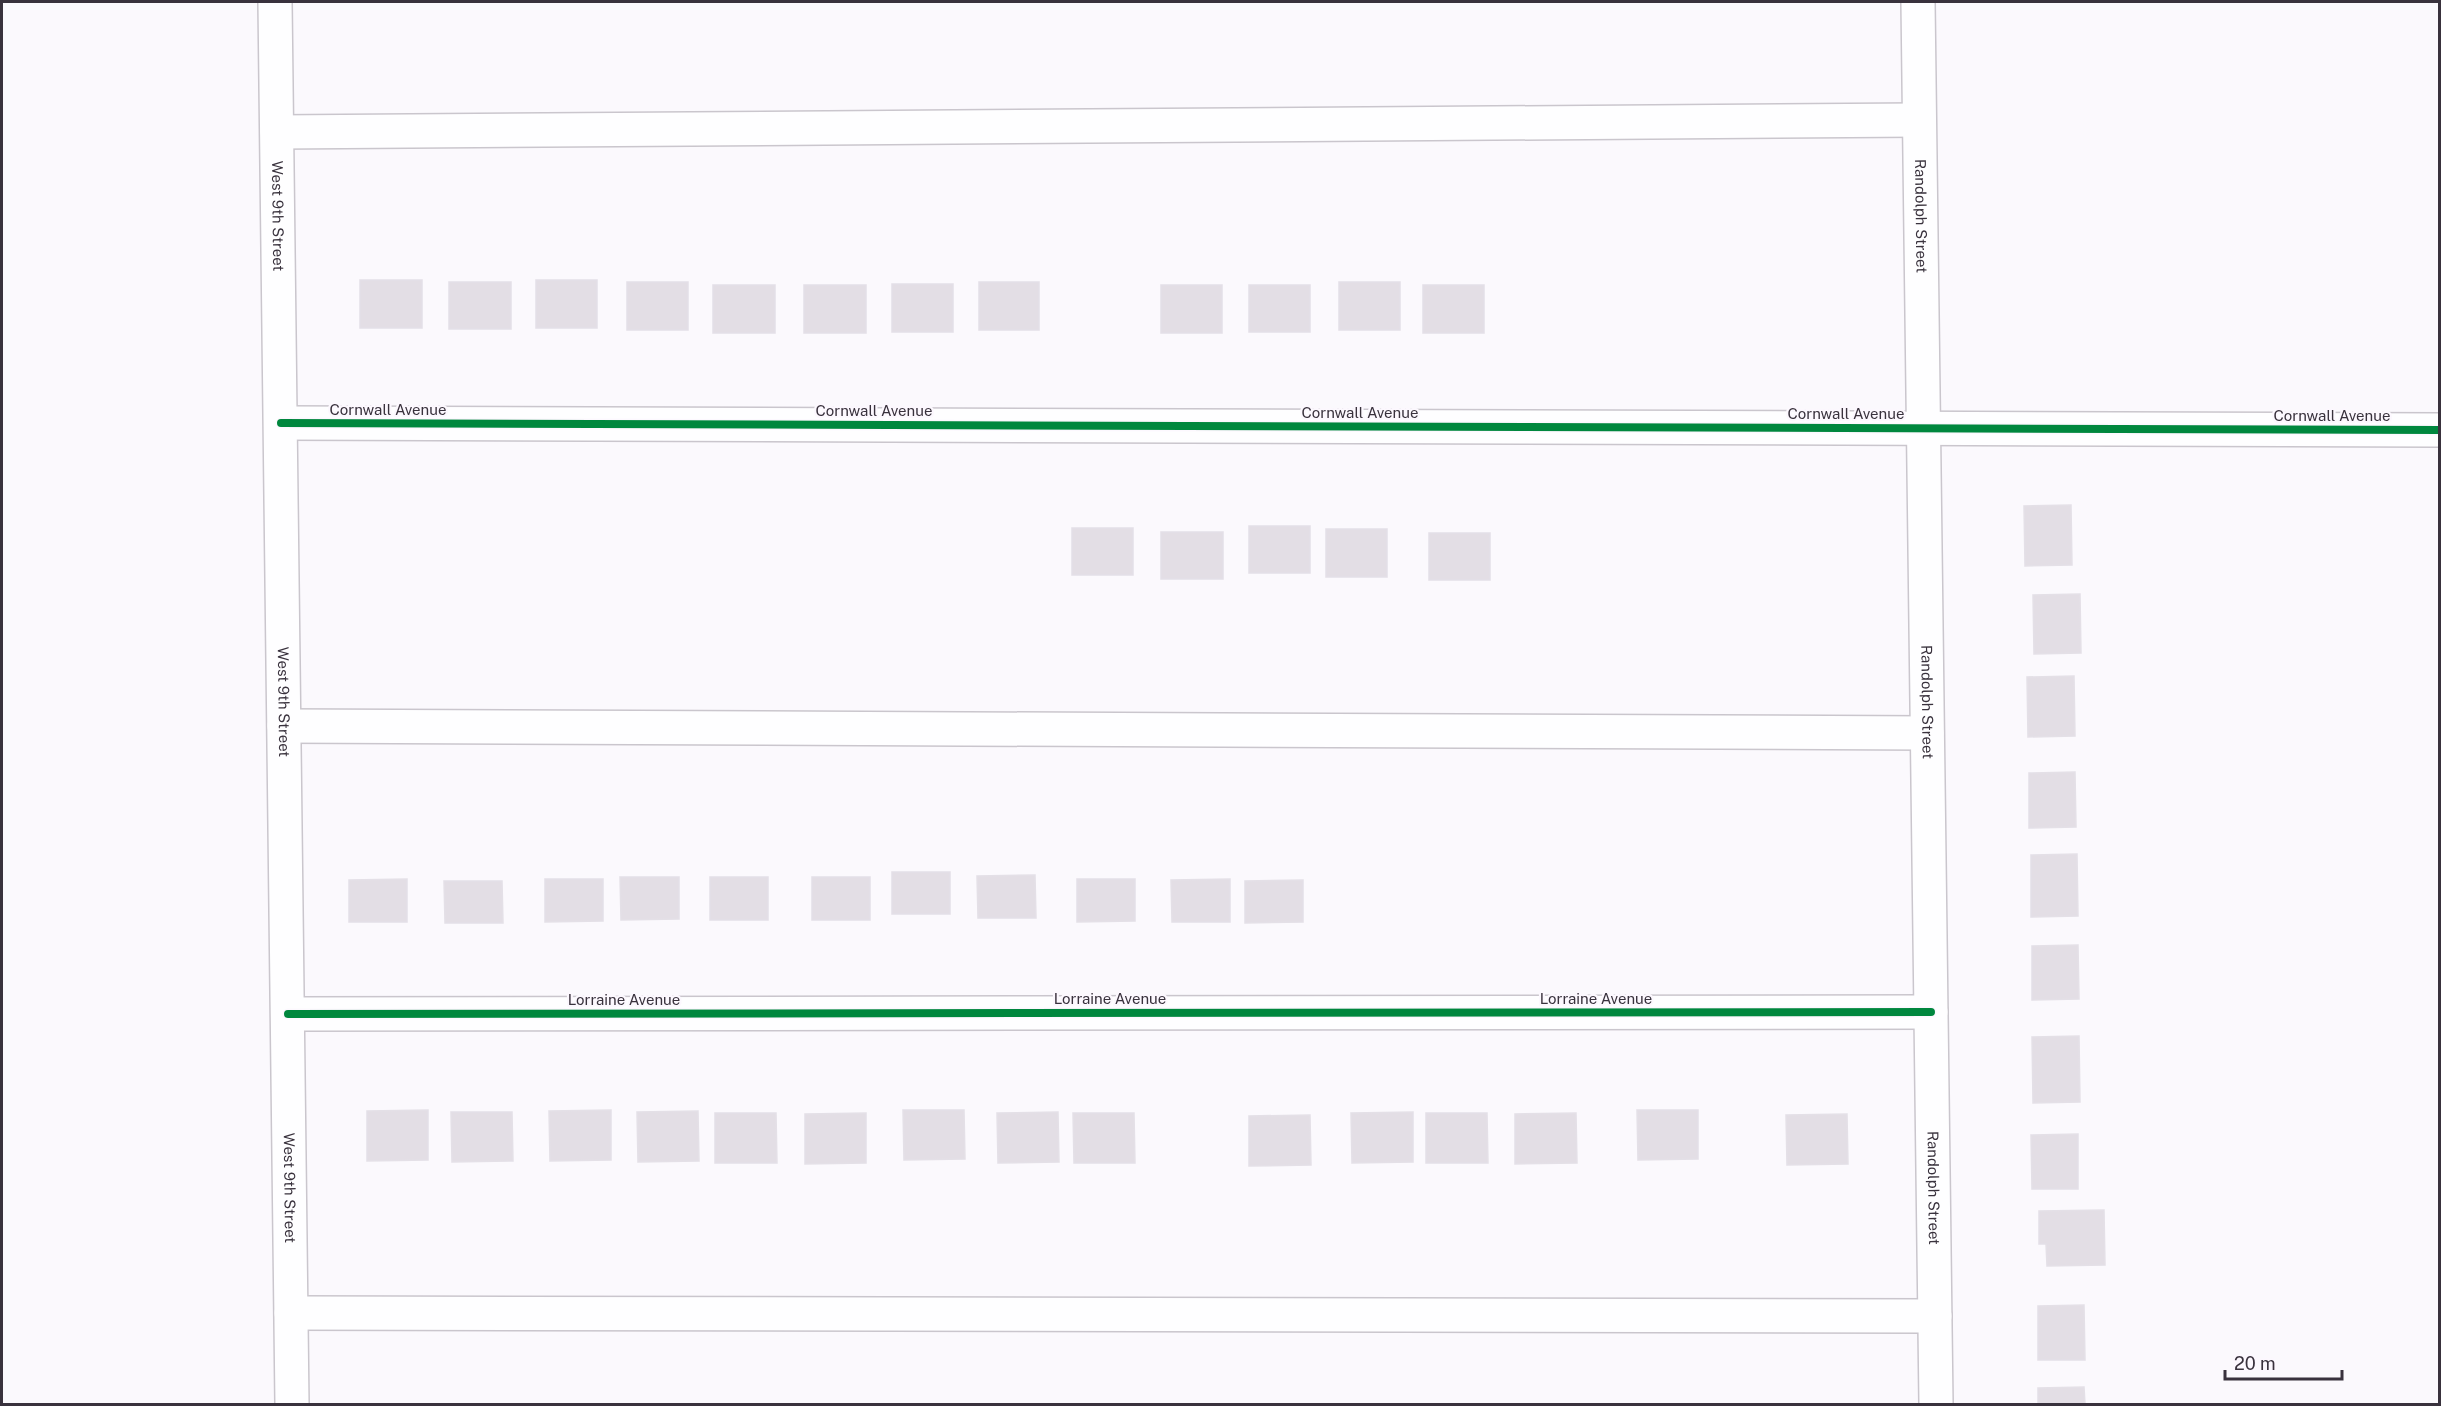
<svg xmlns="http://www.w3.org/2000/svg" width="2441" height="1406" font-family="'Public Sans',sans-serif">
<rect width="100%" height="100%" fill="#fbf9fd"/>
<path fill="#e3dee5" stroke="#e4e0e7" stroke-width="1.5" d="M360,280H422V328H360Z
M536,280H597V328H536Z
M449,282H511V329H449Z
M627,282H688V330H627Z
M979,282H1039V330H979Z
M1339,282H1400V330H1339Z
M892,284H953V332H892Z
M713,285H775V333H713Z
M804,285H866V333H804Z
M1161,285H1222V333H1161Z
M1249,285H1310V332H1249Z
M1423,285H1484V333H1423Z
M2071,505L2072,565L2025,566L2024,506Z
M1249,526H1310V573H1249Z
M1072,528H1133V575H1072Z
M1326,529H1387V577H1326Z
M1161,532H1223V579H1161Z
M1429,533H1490V580H1429Z
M2080,594L2081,653L2034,654L2033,595Z
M2074,676L2075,736L2028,737L2027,677Z
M2075,772L2076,827L2029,828V773Z
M2077,854L2078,916L2031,917V855Z
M892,872H950V914H892Z
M1035,875L1036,918H978L977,876Z
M620,877H679V919L621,920Z
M710,877H768V920H710Z
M812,877H870V920H812Z
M407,879V922H349V880Z
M545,879H603V921L545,922Z
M1077,879H1135V921L1077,922Z
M1230,879V922H1172L1171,880Z
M1303,880V922L1245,923V881Z
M444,881H502L503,923H445Z
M2078,945L2079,999L2032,1000V946Z
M2079,1036L2080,1102L2033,1103L2032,1037Z
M428,1110V1160L367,1161V1111Z
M611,1110V1160L550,1161L549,1111Z
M903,1110H964L965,1159L904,1160Z
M1637,1110H1698V1159L1638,1160Z
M698,1111L699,1161L638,1162L637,1112Z
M451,1112H512L513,1161L452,1162Z
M1058,1112L1059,1162L998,1163L997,1113Z
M1413,1112V1162L1352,1163L1351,1113Z
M715,1113H776L777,1163H715Z
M866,1113V1163L805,1164V1114Z
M1073,1113H1134L1135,1163H1074Z
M1426,1113H1487L1488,1163H1426Z
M1576,1113L1577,1163L1515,1164V1114Z
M1847,1114L1848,1164L1787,1165L1786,1115Z
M1310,1115L1311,1165L1249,1166V1116Z
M2078,1134V1189H2032L2031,1135Z
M2104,1210L2105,1265L2047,1266L2046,1244H2039V1211Z
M2084,1305L2085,1360H2038V1306Z
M2084,1387L2085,1404H2038V1388Z"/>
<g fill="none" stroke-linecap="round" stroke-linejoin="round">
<defs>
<g id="minor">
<path id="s1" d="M275,2L292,1404"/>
<path id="s2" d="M1918,2L1936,1404"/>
<path d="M277,132L1919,120"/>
<path d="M281,423L2440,430"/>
<path d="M284,726L1927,733"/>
<path d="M288,1014L1931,1012"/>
<path d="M291,1313L1935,1316"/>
</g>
</defs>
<use href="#minor" stroke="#cac6cd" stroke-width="36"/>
<use href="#minor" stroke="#fefeff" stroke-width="33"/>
<defs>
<path id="cycleway" d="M281,423L2440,430
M288,1014L1931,1012"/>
</defs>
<use href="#cycleway" stroke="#fcf8fe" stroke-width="11"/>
<use href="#cycleway" stroke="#00873e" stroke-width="8"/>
</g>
<g text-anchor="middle" stroke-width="4.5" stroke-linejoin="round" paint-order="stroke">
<g font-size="15" fill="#39323d" stroke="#fcf8fe">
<text dy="5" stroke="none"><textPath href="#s1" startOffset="214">West 9th Street</textPath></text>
<text dy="5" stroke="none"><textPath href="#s2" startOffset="214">Randolph Street</textPath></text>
<text x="388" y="415">Cornwall Avenue</text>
<text x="874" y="416">Cornwall Avenue</text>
<text x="1360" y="418">Cornwall Avenue</text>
<text x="1846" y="419">Cornwall Avenue</text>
<text x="2332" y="421">Cornwall Avenue</text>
<text dy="5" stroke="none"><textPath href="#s1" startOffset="700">West 9th Street</textPath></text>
<text dy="5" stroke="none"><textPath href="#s2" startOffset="700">Randolph Street</textPath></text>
<text x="1110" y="1004">Lorraine Avenue</text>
<text x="1596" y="1004">Lorraine Avenue</text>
<text x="624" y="1005">Lorraine Avenue</text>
<text dy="5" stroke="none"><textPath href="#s1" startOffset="1186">West 9th Street</textPath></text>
<text dy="5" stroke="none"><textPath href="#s2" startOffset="1186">Randolph Street</textPath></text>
</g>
</g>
<rect width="2441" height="1406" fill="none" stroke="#39323d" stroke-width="6"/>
<path d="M2225 1370v9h117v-9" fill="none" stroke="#39323d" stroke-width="3"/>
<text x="2234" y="1370" font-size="18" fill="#39323d" stroke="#fcf8fe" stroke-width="4.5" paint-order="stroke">20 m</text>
</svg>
